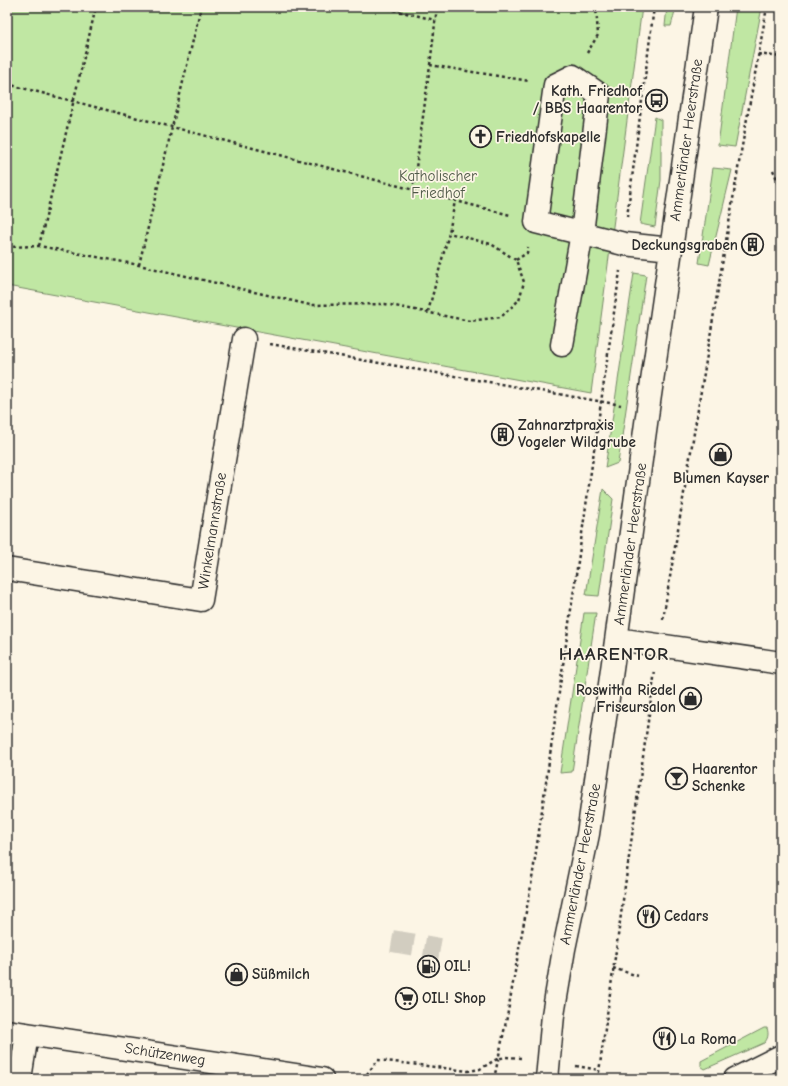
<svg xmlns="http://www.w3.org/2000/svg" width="788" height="1086" font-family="'Comic Neue',sans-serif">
<rect width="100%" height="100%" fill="#fcf5e5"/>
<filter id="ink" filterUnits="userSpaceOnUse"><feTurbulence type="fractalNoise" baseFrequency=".025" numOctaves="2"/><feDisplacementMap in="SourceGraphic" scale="8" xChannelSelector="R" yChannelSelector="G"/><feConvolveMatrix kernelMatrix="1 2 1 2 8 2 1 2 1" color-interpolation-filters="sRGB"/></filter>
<g filter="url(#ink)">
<path fill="#c0e7a3" stroke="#768967" d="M7,7H642L591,393L7,286Z
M667,7H676L671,26H665Z
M736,7H762L735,147L718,145Z
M655,117L661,120V180L655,227L640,224Z
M713,168L732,170L709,265L699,263Z
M634,273L646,275L618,463L605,468Z
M603,489L613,499L599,596L586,595Z
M584,613H596L572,772L560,773Z
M764,1028H767C769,1034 768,1039 764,1043L705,1069L701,1066V1061Z"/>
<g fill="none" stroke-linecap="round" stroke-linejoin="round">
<path stroke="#d2cdc0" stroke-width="22" stroke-dasharray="22 11" stroke-linecap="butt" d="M392,941L440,949"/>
<defs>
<path id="minor" d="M562,345L582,233L599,94L573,76L555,85L536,222L624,244L671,249
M7,569L201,600L244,339
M617,639L781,663
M7,1031L322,1079
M20,1079L27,1034
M547,1079L553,1015L564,949L588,834L610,684L648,409L706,7
M735,1079L781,1056"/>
</defs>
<use href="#minor" stroke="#2b2b2b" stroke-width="25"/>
<path stroke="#2b2b2b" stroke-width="2.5" stroke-dasharray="3 3" stroke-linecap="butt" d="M382,7L435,20
M587,53L598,35L596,7
M758,54L781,57
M430,65L437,7
M7,84L510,215
M773,170L781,188
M413,190L430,65L529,81
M627,217L654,7
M39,246L96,7
M7,247L39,246L139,265L310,305L385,304L470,321L501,317L519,300L524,282L516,260L491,244L449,233
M516,260L527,253L528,247
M139,265L201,7
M428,312L449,233L455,201
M270,344L621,405
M663,619L739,163L767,7
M613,968L638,976
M576,1066L599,1070
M363,1079L378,1060L468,1071L480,1069L497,1059L506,1057L522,1058
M494,1079L507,1017L520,943L531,886L620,271
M598,1079L655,671"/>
<use href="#minor" stroke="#fcf5e5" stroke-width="22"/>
</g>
</g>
<defs>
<symbol id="bus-ring" viewBox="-11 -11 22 22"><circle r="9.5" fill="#fcf5e5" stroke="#2b2b2b" stroke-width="1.5"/><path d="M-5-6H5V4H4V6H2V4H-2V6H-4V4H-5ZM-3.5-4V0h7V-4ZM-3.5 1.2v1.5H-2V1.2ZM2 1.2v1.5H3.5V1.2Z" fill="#2b2b2b"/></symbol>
<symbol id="church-ring" viewBox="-11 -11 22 22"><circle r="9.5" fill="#fcf5e5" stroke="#2b2b2b" stroke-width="1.5"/><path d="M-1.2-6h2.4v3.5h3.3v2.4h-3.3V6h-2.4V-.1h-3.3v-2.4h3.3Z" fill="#2b2b2b"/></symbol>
<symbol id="building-ring" viewBox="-11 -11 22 22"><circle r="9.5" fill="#fcf5e5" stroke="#2b2b2b" stroke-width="1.5"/><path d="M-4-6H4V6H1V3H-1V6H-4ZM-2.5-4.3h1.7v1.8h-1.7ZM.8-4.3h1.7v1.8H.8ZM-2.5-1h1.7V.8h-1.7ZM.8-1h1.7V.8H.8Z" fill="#2b2b2b"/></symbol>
<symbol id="shop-ring" viewBox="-11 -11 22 22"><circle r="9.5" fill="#fcf5e5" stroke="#2b2b2b" stroke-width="1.5"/><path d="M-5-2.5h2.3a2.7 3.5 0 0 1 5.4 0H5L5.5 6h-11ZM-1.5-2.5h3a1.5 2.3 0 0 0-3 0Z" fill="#2b2b2b"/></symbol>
<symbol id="bar-ring" viewBox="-11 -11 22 22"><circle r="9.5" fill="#fcf5e5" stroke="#2b2b2b" stroke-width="1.5"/><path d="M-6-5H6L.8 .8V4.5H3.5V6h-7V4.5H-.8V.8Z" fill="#2b2b2b"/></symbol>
<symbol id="restaurant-ring" viewBox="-11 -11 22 22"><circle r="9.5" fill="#fcf5e5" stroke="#2b2b2b" stroke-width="1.5"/><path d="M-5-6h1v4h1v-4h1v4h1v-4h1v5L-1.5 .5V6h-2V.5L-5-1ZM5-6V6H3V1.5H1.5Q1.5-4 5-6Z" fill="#2b2b2b"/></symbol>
<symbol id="fuel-ring" viewBox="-11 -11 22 22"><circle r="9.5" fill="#fcf5e5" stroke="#2b2b2b" stroke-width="1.5"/><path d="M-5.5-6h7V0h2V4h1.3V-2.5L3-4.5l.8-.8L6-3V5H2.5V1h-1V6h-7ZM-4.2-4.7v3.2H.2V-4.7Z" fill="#2b2b2b"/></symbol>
<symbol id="supermarket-ring" viewBox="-11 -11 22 22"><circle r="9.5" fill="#fcf5e5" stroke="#2b2b2b" stroke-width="1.5"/><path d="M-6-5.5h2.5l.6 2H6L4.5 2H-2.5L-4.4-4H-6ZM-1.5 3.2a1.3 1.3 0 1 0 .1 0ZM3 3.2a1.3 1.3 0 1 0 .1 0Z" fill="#2b2b2b"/></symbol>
</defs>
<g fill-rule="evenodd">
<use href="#bus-ring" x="644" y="88" width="25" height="25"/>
<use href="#church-ring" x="468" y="124" width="25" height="25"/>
<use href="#building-ring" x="740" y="232" width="25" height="25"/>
<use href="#building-ring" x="490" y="422" width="25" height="25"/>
<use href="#shop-ring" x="708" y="442" width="25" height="25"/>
<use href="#shop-ring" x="678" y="686" width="25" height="25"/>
<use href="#bar-ring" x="664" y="766" width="25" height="25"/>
<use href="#restaurant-ring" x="636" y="904" width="25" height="25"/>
<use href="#fuel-ring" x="416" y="954" width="25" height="25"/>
<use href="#shop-ring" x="224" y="962" width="25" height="25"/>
<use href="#supermarket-ring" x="394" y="986" width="25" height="25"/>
<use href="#restaurant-ring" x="652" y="1026" width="25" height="25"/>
</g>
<g text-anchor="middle" stroke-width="3.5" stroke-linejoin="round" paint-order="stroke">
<g font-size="15" font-weight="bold" fill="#2b2b2b" stroke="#fcf5e5" text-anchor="start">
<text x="642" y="96" text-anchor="end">Kath. Friedhof<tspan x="642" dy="17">/ BBS Haarentor</tspan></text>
<text x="496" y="142">Friedhofskapelle</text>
<text x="738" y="250" text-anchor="end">Deckungsgraben</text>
<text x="518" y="430">Zahnarztpraxis<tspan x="518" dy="17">Vogeler Wildgrube</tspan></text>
<text x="721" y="483" text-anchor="middle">Blumen Kayser</text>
<text x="676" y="695" text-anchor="end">Roswitha Riedel<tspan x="676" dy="17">Friseursalon</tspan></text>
<text x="692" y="774">Haarentor<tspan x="692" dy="17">Schenke</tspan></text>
<text x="664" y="921">Cedars</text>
<text x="444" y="971">OIL!</text>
<text x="252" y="979">Süßmilch</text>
<text x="422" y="1003">OIL! Shop</text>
<text x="680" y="1044">La Roma</text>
</g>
<g font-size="15" fill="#2b2b2b" stroke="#fcf5e5">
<text transform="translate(686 140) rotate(-82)" y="5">Ammerländer Heerstraße</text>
<text transform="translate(212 531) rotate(-81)" y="5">Winkelmannstraße</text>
<text transform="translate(630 544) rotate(-82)" y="5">Ammerländer Heerstraße</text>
<text transform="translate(580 864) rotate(-79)" y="5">Ammerländer Heerstraße</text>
<text transform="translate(165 1054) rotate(9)" y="5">Schützenweg</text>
</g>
<g font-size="15" fill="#505a49" stroke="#fcf5e5">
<text x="438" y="181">Katholischer<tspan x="438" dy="17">Friedhof</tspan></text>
</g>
<g font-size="19" font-weight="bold" letter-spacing="1" fill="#2b2b2b" stroke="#fcf5e5">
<text x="614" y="660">HAARENTOR</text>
</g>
</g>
<rect width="788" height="1086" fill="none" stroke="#fcf5e5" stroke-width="24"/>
<rect x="12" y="12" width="764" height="1062" fill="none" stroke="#2b2b2b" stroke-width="1.5" filter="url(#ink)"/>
</svg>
